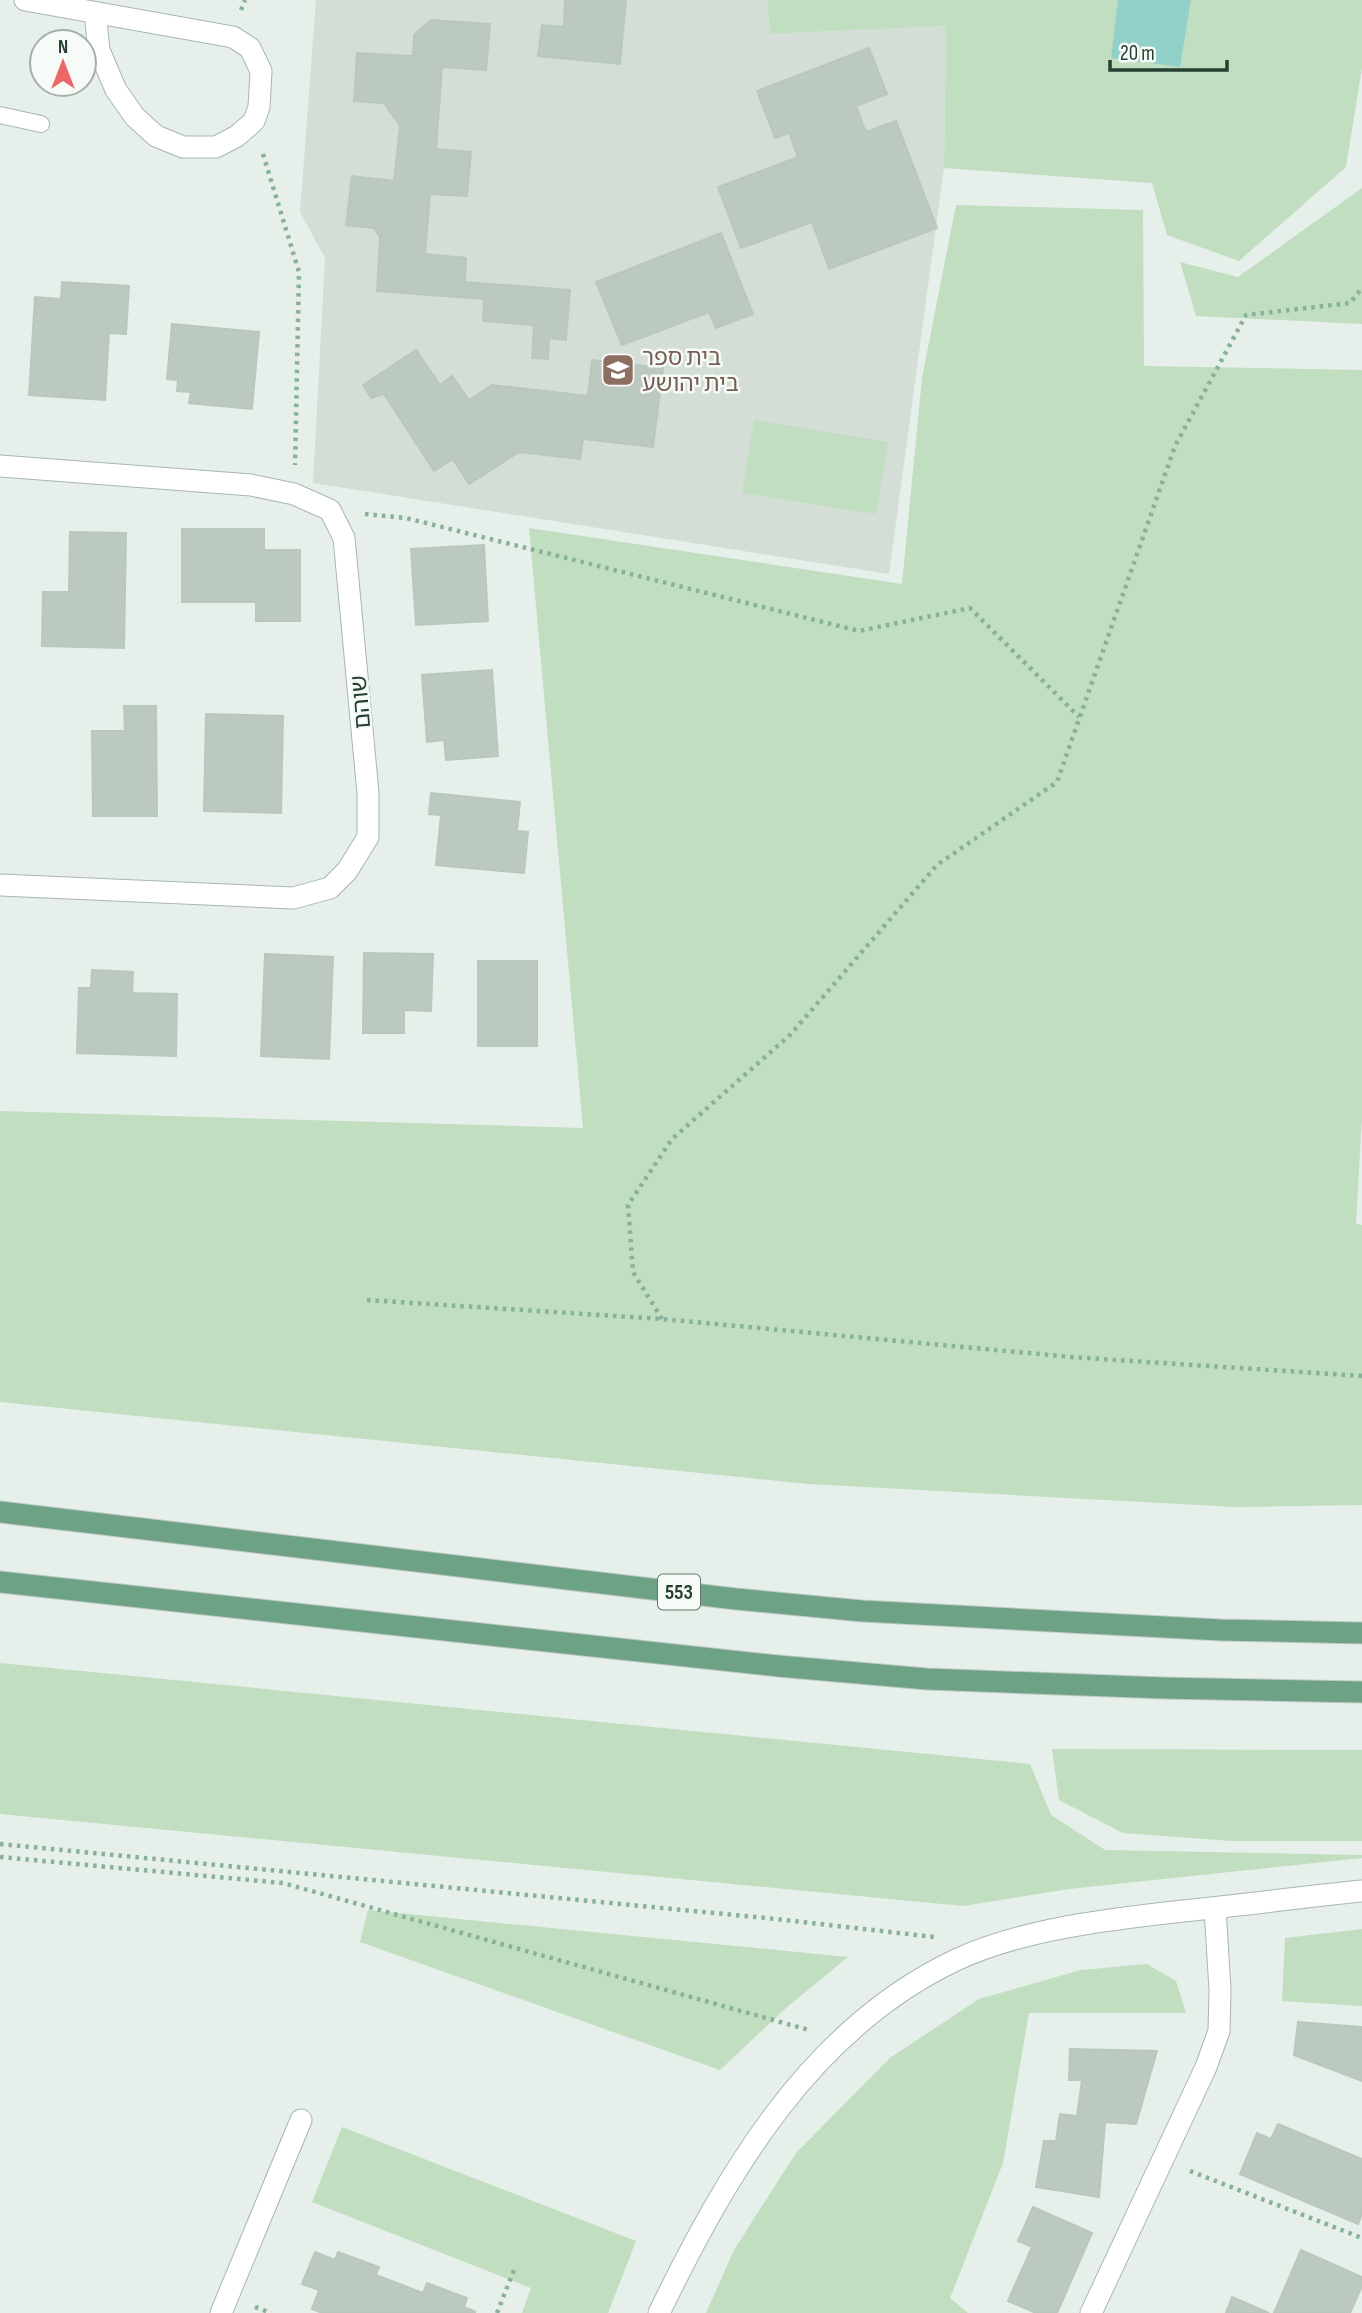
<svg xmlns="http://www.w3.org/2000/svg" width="1362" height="2313" font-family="'Sofia Sans Condensed','Noto Sans Hebrew',sans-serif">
<rect width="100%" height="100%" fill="#e6efe9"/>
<path fill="#d4ded7" d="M316,0H767L770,34L946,26L944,168L889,574L313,483L325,258L300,212Z"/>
<path fill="#c1dec1" d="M767,0H1362V68L1346,167L1239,261L1167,235L1152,183L944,168L946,26L770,34Z
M1362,188V324L1196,316L1180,262L1238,277Z
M956,205L1143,210L1144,366L1362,370V1117L1356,1224L1362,1225V1505L1235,1507L808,1484L0,1402V1111L583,1128L529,528L902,584L922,378Z
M754,420L888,442L876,514L742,493Z
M0,1663L1030,1764L1051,1815L1105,1850L1362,1855V1858L1069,1889L963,1906L0,1814Z
M1052,1749L1362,1750V1841H1231L1123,1833L1059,1800Z
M368,1910L848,1957L787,2007L720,2070L360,1942Z
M1362,1929V2006L1282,2001L1285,1938Z
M1147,1964L1176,1981L1186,2013H1029L1003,2163L950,2298L968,2313H706L734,2250L796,2153L890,2058L979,1999L1081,1970Z
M342,2127L636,2241L608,2313H522L531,2288L312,2202Z"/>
<path fill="#91d1ca" d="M1118,0H1191L1180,67L1111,58Z"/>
<path fill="#bcc9c1" stroke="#b9c8be" stroke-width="2" d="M565,0H626L620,64L538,56L542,25L564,27Z
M431,20L490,24L486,70L442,67L436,149L471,152L467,196L430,194L425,254L466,258L465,282L570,290L566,340L549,338L548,359L532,358L534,325L483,321L484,299L377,291L380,237L374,228L346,225L352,176L394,181L400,126L384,103L354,101L357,53L413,56L414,35Z
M869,48L887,94L856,106L866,132L896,121L937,228L829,269L812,222L741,248L718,187L798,157L789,133L775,138L757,91Z
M721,233L753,314L716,328L709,312L622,345L596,282Z
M62,282L129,286L126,334L109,333L105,400L29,395L35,297L61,299Z
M172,324L259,332L252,409L189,403L191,392L177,391L178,380L167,379Z
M416,350L440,385L452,376L469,400L492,385L588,396L592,360L663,368L653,447L583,439L580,459L519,452L469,484L453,459L434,471L384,394L371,398L363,385Z
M182,529H264V550H300V621H256V602H182Z
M70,532L126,533L124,648L42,646L43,592H69Z
M484,545L488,621L416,625L411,549Z
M492,670L498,756L446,760L444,740L427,742L422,675Z
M124,706H156L157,816H93L92,731H125Z
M206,714L283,716L281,813L204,811Z
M431,793L520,802L517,831L528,832L524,873L436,865L441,815L429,814Z
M364,953L433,954L431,1011L404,1010V1033H363Z
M265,954L333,957L329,1059L261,1056Z
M478,961H537V1046H478Z
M92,970L133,972L132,993L177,994L176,1056L77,1053L79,988H91Z
M1298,2022L1362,2027V2081L1294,2055Z
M1070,2049L1157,2051L1136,2124L1105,2122L1099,2197L1036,2187L1044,2141H1056L1060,2114L1077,2116L1082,2080H1069Z
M1278,2124L1362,2159V2213L1358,2224L1240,2174L1257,2133L1271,2139Z
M1033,2207L1092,2233L1057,2313H1036L1008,2301L1032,2247L1018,2241Z
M1301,2250L1362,2277V2286L1350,2313H1274Z
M315,2252L335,2260L338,2252L379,2267L376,2275L423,2293L427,2283L467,2298L464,2307L476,2312L322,2313L312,2309L319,2290L302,2284Z
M1232,2297L1269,2313H1226Z"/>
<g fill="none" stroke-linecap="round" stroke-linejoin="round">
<defs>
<path id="service" d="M0,115L41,124"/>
<path id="minor" d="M25,0L233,37L250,48L261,71L259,107L254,121L237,136L216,147H183L156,136L135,117L116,90L99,50L95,13
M0,466L251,485L294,494L330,510L344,538L368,793V837L347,871L330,888L293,898L0,885
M221,2313L301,2120
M1091,2313L1206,2067L1219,2031L1220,1990L1215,1908"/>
<path id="tertiary" d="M659,2313C727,2173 810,2029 956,1960C1022,1929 1111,1919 1183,1911C1243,1905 1302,1897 1362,1891"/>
<path id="primary" d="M0,1512L736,1599L862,1611L1221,1630L1362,1633
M0,1582L778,1666L927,1679L1164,1688L1362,1692"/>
</defs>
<use href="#service" stroke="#a8b7ae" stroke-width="18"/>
<use href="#minor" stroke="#a8b7ae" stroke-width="23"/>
<use href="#tertiary" stroke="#a8b7ae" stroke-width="23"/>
<use href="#primary" stroke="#c2cac6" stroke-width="23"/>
<path stroke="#88b19a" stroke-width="4.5" stroke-dasharray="3.5 5" stroke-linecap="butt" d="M241,10L245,0
M263,154L299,272L295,465
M365,514L406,518L859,631L970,608L1079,717
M367,1300L662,1319L1071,1357L1362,1376
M662,1319L633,1272L628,1205L672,1139L790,1035L937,865L1057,782L1175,446L1246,315L1350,303L1362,288
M0,1844L776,1919L934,1937
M0,1857L283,1883L809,2030
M1190,2171L1362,2238
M255,2307L271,2313
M497,2313L514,2270"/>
<use href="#service" stroke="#fff" stroke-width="16"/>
<use href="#minor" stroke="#fff" stroke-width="21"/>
<use href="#tertiary" stroke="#fff" stroke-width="21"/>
<use href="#primary" stroke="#6da287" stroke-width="21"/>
</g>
<defs>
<symbol id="school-square" viewBox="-11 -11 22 22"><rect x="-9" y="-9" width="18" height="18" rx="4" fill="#8d6e63" stroke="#f7fbf8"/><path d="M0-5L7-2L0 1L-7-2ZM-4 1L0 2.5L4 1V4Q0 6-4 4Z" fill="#fff"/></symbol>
</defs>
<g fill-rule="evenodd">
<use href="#school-square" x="599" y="351" width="38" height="38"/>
</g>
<g text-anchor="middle" stroke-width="5" stroke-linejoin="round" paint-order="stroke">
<rect fill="#f7fbf8" stroke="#64786d" stroke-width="2" x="658" y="1574.5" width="42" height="35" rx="5"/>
<g font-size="21" font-weight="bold" fill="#254032">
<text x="679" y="1599">553</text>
</g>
<g font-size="23" fill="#785e54" stroke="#f7fbf8" text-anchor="start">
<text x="642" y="365">בית ספר<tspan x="642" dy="26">בית יהושע</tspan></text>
</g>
<g font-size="23" fill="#254032" stroke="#f7fbf8">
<text transform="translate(360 702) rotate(-95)" y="8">שוהם</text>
</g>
</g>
<g transform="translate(63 63)"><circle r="33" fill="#f7fbf8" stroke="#a3b0a9" stroke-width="2"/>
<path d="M0-5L12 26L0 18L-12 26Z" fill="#ed6668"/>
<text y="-10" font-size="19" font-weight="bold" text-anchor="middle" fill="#254032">N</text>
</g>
<path d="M1110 60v10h117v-10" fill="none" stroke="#254032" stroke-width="3.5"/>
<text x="1120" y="60" font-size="21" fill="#254032" stroke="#f7fbf8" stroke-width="5" paint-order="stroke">20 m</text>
</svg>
